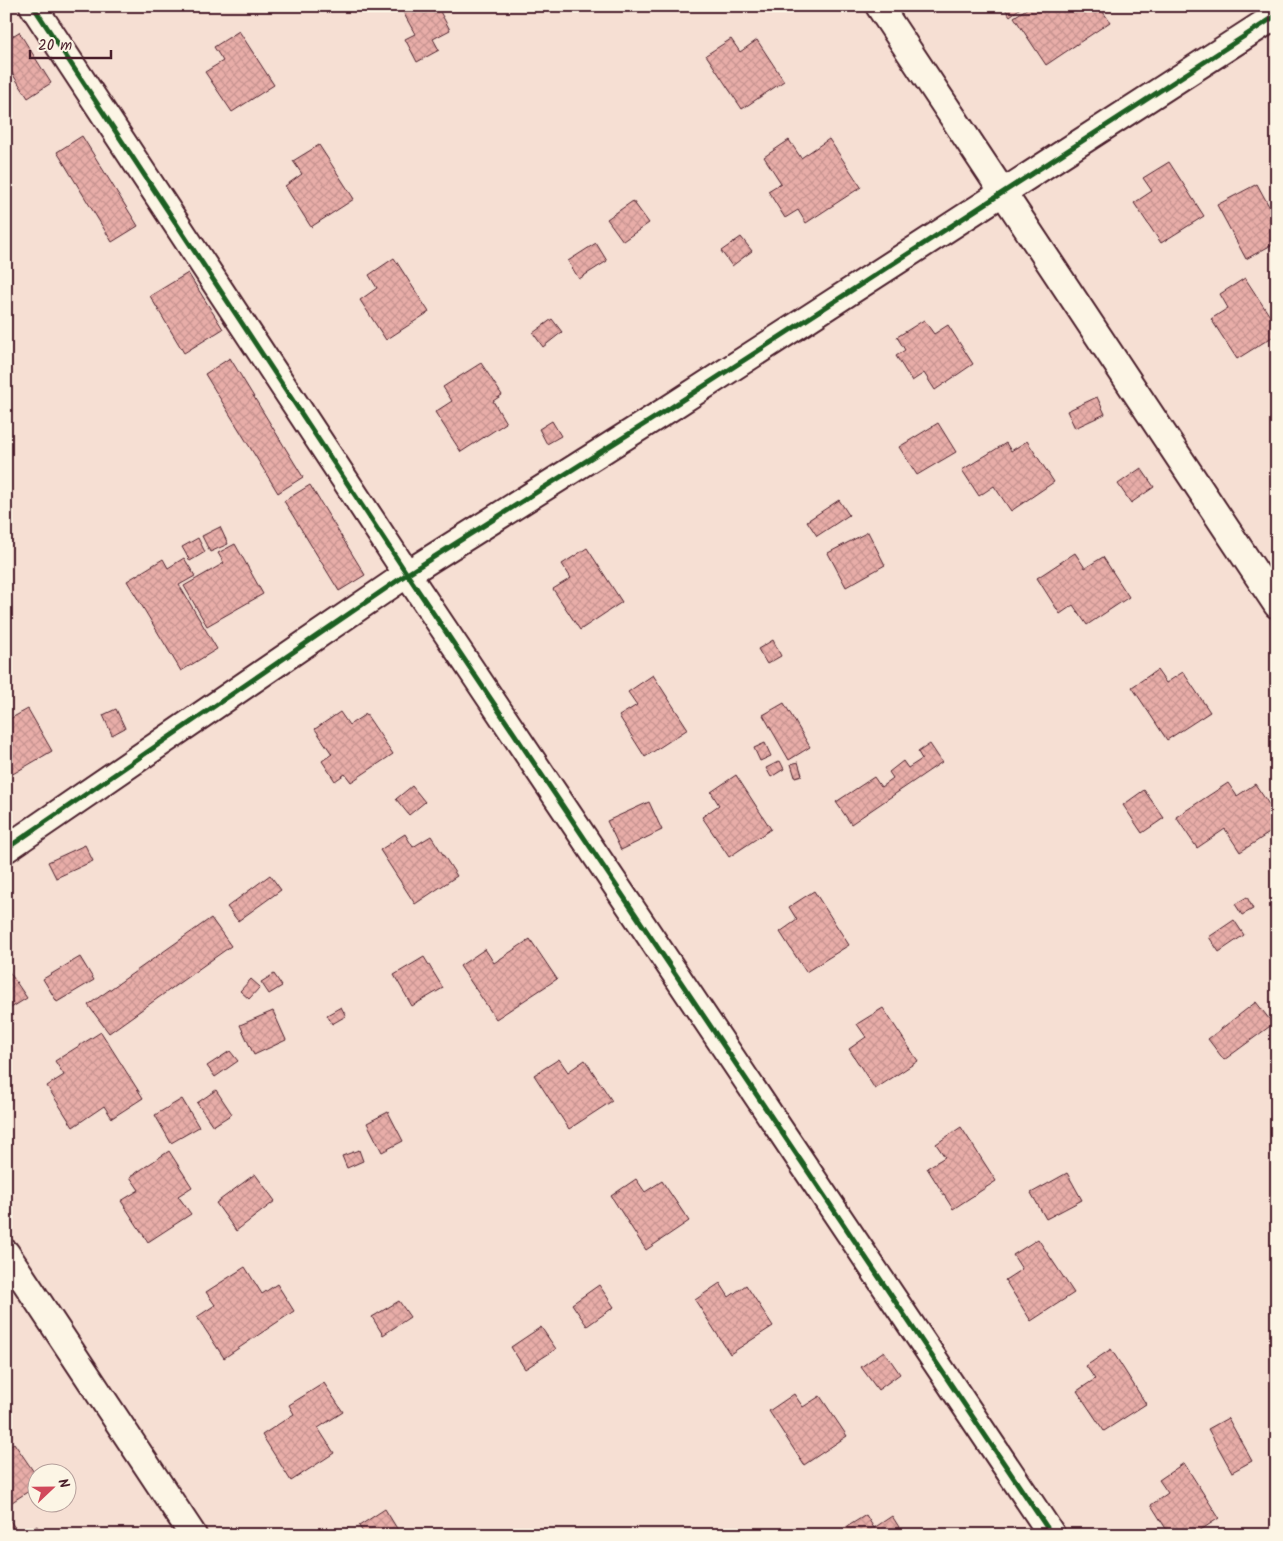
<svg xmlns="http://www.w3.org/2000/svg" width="1283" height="1541" font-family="Kalam,sans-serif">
<defs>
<pattern id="building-cross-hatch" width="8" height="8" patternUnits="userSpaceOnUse" patternTransform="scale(1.25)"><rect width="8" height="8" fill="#e8ada8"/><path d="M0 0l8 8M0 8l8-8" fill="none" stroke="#c89491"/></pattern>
</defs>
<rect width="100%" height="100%" fill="#f6dfd3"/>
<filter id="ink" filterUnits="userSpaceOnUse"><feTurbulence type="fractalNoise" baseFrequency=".02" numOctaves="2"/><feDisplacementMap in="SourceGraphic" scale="10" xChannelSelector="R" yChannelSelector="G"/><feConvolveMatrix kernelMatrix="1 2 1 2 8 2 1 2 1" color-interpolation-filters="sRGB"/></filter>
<g filter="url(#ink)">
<path fill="url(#building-cross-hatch)" stroke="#4a1f2b" d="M413,6H437L450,30L433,39L439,50L417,62L405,39L415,34L403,12Z
M1003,6H1023L1010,16Z
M1031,6H1099L1110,22L1046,65L1014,17Z
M239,31L274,85L232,112L205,72L223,61L214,47Z
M19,32L51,83L28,98L6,64V40Z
M731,39L740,52L757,40L784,81L742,109L706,55Z
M82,136L138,226L112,242L57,152Z
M829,139L861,187L806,223L798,210L785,218L768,191L781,183L764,157L789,140L801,158Z
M319,145L354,199L311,227L285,186L302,174L293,161Z
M1169,162L1204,216L1161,243L1134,203L1152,191L1143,178Z
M1257,184L1277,221V242L1246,259L1217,205Z
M633,201L649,223L623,241L607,219Z
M741,237L752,251L732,266L721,251Z
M596,243L607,261L579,279L568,261Z
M394,258L429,312L386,340L360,300L377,288L369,275Z
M188,273L223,329L184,353L150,296Z
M1245,278L1277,327V334L1237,359L1211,319L1228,308L1220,294Z
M552,319L562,332L543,347L533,333Z
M924,320L934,334L948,325L973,364L935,390L924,373L912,381L896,356L905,350L897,337Z
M230,358L303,477L278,493L205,374Z
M481,363L502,395L493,401L506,423L461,452L435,412L452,401L443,387Z
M1097,397L1105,414L1075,428L1067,411Z
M552,421L561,436L547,444L539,429Z
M938,423L956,452L917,475L899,447Z
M1027,441L1054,482L1011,511L994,486L979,496L962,470L1006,443L1011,451Z
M1141,468L1154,487L1131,503L1118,484Z
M310,485L365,575L339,591L284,501Z
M839,500L849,515L817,536L807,521Z
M220,527L228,544L210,552L202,536Z
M868,532L885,565L846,587L828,553Z
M198,538L205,552L190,561L182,547Z
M235,544L263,594L207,626L184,586L224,563L218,553Z
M587,548L622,602L580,630L553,589L571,578L562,564Z
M1075,553L1085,568L1103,557L1129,597L1087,625L1073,605L1060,614L1037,578Z
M184,558L195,576L179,585L217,649L181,671L127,581L163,559L168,568Z
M773,640L781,656L767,664L758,649Z
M1157,670L1166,683L1183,672L1210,712L1167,740L1132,687Z
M653,675L688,729L645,757L619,716L637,705L628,692Z
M784,703L810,747L789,760L763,715Z
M28,709L52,751L11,775L6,766V721Z
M116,709L125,728L112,735L103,715Z
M340,712L349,725L366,714L393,754L351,782L345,774L335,781L322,761L332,754L315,729Z
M765,743L771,756L760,761L754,748Z
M930,744L942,762L851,824L836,802L874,777L881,787L893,778L889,772L903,761L908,768L922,759L918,752Z
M780,761L784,769L771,777L766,768Z
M798,762L802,775L795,777L791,764Z
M736,775L771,829L729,857L702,817L719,805L711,792Z
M1228,783L1237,796L1255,784L1277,816V828L1240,852L1225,829L1197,848L1176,817Z
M412,786L425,802L409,815L396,799Z
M1144,790L1164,818L1142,833L1123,805Z
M649,802L662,830L621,850L607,821Z
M405,834L413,847L431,836L457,876L415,904L380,850Z
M85,845L93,861L56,878L48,862Z
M270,875L281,890L238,921L227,907Z
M814,891L849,945L806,972L780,932L797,920L789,907Z
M1247,897L1253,909L1242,915L1235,904Z
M211,918L231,946L109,1033L88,1005Z
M1234,920L1244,935L1219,952L1209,937Z
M530,939L557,979L496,1019L460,966L485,949L494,963Z
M80,957L94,980L57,1002L43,979Z
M424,957L443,988L412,1006L394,975Z
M6,967L27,998L6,1011Z
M274,974L282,986L269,994L261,982Z
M251,979L260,987L249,999L240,991Z
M1256,1002L1273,1024L1224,1060L1208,1039Z
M341,1007L346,1016L332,1024L327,1015Z
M883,1008L918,1061L875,1089L849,1049L866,1037L857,1024Z
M273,1011L286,1040L254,1055L240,1025Z
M101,1032L143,1098L112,1118L104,1106L73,1127L47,1086L64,1075L55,1061Z
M230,1051L238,1061L215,1077L207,1066Z
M559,1059L568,1072L585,1060L612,1101L569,1129L534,1075Z
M216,1090L232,1114L213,1126L197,1103Z
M182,1099L199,1127L171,1143L155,1115Z
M388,1112L403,1141L382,1152L367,1123Z
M961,1127L996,1181L953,1209L927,1168L945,1157L936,1144Z
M359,1150L363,1161L347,1168L342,1156Z
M169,1151L192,1187L178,1196L191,1214L148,1242L121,1201L139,1190L130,1177Z
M1067,1173L1082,1200L1046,1219L1031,1193Z
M255,1174L275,1201L236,1231L216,1203Z
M636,1179L645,1192L662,1181L689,1221L646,1250L611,1196Z
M1038,1239L1074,1293L1031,1321L1005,1280L1022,1269L1013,1255Z
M245,1267L262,1294L277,1284L294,1311L224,1358L197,1317L215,1305L206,1292Z
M720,1283L729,1297L746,1285L773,1326L730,1354L695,1300Z
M599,1285L614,1307L587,1326L572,1304Z
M399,1301L410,1317L383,1335L372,1317Z
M541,1327L556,1349L525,1369L511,1347Z
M1111,1349L1146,1404L1104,1431L1077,1391L1095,1379L1086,1366Z
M884,1351L900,1374L878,1390L861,1367Z
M324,1383L343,1412L318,1428L334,1453L291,1481L262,1435L294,1414L289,1405Z
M794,1394L803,1407L820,1396L847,1436L804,1465L769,1411Z
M1228,1418L1252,1461L1232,1472L1208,1429Z
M14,1443L38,1478V1485L6,1506V1448Z
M1184,1463L1219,1518L1193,1535H1170L1151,1505L1168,1493L1159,1480Z
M385,1509L401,1535H365L359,1526Z
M6,1515L18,1532L14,1535H6Z
M866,1515L874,1528L892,1516L904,1535H842L840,1531Z
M37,1526L43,1535H24Z"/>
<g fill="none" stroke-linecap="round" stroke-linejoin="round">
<defs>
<path id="street" d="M33,6L407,574L1052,1535
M879,6L1277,605
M6,849L407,574L670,408L1277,15
M6,1253L193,1535"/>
</defs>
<use href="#street" stroke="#4a1f2b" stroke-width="30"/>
<use href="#street" stroke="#fcf5e5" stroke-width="26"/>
<defs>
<path id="cycleway" d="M33,6L407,574L1052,1535
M6,849L407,574L670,408L1277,15"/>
</defs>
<use href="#cycleway" stroke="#fcf5e5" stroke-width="8"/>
<use href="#cycleway" stroke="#1b5e20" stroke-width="5"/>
</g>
</g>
<rect width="1283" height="1541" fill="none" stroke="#fcf5e5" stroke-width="25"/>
<rect x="12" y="12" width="1258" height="1516" fill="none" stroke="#4a1f2b" stroke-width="2" filter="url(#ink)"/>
<g transform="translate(52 1488) rotate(68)"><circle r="24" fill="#fcf5e5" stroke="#b59f9b"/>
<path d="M0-4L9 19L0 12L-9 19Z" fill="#d1495b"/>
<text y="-8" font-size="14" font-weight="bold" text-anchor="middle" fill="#4a1f2b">N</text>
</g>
<path d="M30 50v8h81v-8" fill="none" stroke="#4a1f2b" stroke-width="2.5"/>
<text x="38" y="50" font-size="15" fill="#4a1f2b" stroke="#fcf5e5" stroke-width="4" paint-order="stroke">20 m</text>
</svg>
